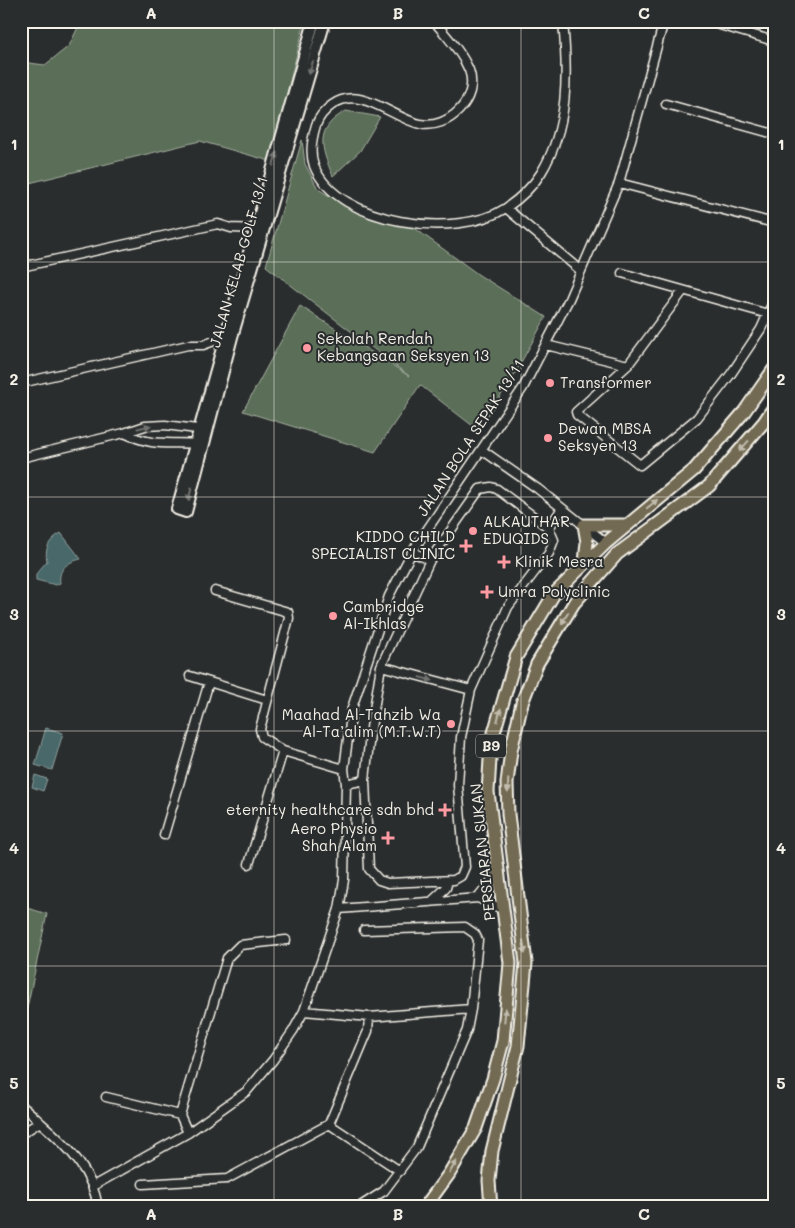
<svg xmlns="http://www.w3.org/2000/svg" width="795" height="1228" font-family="Mali,sans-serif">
<rect width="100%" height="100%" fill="#2a2d2e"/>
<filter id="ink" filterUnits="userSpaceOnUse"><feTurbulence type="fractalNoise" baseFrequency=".02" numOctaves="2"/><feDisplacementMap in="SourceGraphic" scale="10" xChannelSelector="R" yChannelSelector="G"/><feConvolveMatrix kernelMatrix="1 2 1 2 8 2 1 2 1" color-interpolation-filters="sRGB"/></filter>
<g filter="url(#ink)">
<path fill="#5a6e59" stroke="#a7b0a0" d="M81,21H305L270,161L200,141L21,185V62L45,65L69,46Z
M346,111L380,117L360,151L333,176C320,147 315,128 346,111Z
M302,140L305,164L318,189L346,206L370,215L413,227L479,275L546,317L513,377L478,430L420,385L375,452L243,411L300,306L409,376L266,266Z
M21,906L47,914L21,1036Z"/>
<path fill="#4a686b" stroke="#8e9f9d" d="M61,533L81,559C67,562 58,569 60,583L56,585L36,580V574L47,561C44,548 50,539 61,533Z
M46,728L63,733L52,770L35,765Z
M35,775L47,779L43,791L32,787Z"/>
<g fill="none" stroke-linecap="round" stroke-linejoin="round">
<defs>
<path id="street" d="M434,21C447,37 461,51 469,70C480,99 448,130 420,124C392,118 360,84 332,105C325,110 319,117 316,125C312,138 309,152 314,166C338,225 457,240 506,208C519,199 533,186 541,173C569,127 568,74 563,22
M706,21L774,41
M666,104L774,134
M619,183L774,223
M506,208L581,271
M21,267L218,224L231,228L259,229
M622,273L768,314
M683,291L628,365L576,412L577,415L640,465L697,418L731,374L761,329L774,300
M546,345L628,365
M21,383L188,345H203L228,336
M124,433C156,448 168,441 200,444
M482,450L538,489L606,543
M21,458L124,433L145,426L165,425L205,430
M491,487L497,489L549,528L554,540L549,553L508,607L471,690L461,737L458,785L465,867L461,876L454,880L388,883L379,880L369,869L365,780L370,734L381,666L430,560L480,489Z
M549,528L562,508
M412,552L430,560
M215,591L288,612L289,618L260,729L262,737L283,751L344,769
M381,666L471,690
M190,676L267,700
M346,784L365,780
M164,835L209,682
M249,864L283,751
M478,898L498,872
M431,902L446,888L448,881
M339,909L478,898L504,910
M304,1011L369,1017L471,1009
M106,1097L180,1115
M21,1106C29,1110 35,1118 42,1124C69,1147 92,1171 98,1207
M180,1115L227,958L240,945L286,940
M180,1115L188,1133
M329,1124L400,1171
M21,1134L40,1122
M143,1184L227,1179L329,1124L368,1031L369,1017
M93,1186L188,1133L247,1091L273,1060L293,1031L304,1011L339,909L344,880L346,784L344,769L352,708L389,596L412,552L523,388L569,299L619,183L664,21
M359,1207L384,1191L417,1147L467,1030L471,1009L478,940L475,934L465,927L364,930"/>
<path id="secondary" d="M314,21L177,509L186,512L232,337L325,21"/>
<path id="primary" d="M585,562L587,542L584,525H627
M425,1207L449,1174L476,1128L493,1079L503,1041L510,963L488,792L491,743L516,657L554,594L606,543L694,470L744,412L774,369
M491,1207L489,1181L492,1151L518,1046L526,963L508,814L507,783L511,751L522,703L537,664L574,603L617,554L709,486L764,422L774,407"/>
</defs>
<use href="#street" stroke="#f4f1e8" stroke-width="11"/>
<use href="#secondary" stroke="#f4f1e8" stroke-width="14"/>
<use href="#primary" stroke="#f4f1e8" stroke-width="15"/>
<use href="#street" stroke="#2a2d2e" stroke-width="8"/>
<use href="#secondary" stroke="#2a2d2e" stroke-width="10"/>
<use href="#primary" stroke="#736b52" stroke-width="11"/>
</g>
<defs><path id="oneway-solid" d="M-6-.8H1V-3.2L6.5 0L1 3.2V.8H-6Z" transform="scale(1.25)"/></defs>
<g fill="#71726f">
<use href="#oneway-solid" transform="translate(311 68) rotate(106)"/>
<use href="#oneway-solid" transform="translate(275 159) rotate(-74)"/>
<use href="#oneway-solid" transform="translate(144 427) rotate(-13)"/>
<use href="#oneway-solid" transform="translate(190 494) rotate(104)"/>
<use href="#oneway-solid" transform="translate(426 679) rotate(15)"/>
</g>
<g fill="#c0bbac">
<use href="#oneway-solid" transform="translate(744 446) rotate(131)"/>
<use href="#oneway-solid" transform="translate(652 504) rotate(-40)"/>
<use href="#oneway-solid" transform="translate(565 618) rotate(121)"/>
<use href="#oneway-solid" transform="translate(499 715) rotate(-75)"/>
<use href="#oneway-solid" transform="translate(508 786) rotate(92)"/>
<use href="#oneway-solid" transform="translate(524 947) rotate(82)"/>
<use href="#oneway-solid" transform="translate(505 1015) rotate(-84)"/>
<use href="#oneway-solid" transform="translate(453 1167) rotate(-59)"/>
</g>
</g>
<path fill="none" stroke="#f4f1e8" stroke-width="1" stroke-opacity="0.55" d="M274,21V1207M521,21V1207M21,262H774M21,497H774M21,731H774M21,966H774"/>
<g fill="#ff9aa2" stroke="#2a2d2e" stroke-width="2">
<circle cx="307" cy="348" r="5"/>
<circle cx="550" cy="383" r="5"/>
<circle cx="548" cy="438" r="5"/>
<circle cx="473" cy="531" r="5"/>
<path d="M463.5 538.5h5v5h5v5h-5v5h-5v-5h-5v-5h5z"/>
<path d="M501.5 554.5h5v5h5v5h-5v5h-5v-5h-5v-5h5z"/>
<path d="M484.5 584.5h5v5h5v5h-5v5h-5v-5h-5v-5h5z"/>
<circle cx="333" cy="616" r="5"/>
<circle cx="451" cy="724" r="5"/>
<path d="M442.5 802.5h5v5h5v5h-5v5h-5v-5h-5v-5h5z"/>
<path d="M385.5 830.5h5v5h5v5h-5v5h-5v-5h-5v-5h5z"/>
</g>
<g text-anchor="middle" stroke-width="4" stroke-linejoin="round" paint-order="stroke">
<rect fill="#2a2d2e" stroke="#b7b6b0" stroke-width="1" x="476" y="734.5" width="30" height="23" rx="4"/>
<g font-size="14" font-weight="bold" fill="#f4f1e8">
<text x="491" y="751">B9</text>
</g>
<g font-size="15" fill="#f4f1e8" stroke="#2a2d2e">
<text transform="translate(239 262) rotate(-74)" y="5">JALAN KELAB GOLF 13/1</text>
<text transform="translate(471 438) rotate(-57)" y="5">JALAN BOLA SEPAK 13/11</text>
<text transform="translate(483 852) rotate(-96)" y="5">PERSIARAN SUKAN</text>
</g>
<g font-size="15" fill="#f4f1e8" stroke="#2a2d2e" text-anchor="start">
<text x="317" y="344">Sekolah Rendah<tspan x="317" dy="17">Kebangsaan Seksyen 13</tspan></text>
<text x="560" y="388">Transformer</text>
<text x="558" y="434">Dewan MBSA<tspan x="558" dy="17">Seksyen 13</tspan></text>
<text x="483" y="527">ALKAUTHAR<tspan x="483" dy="17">EDUQIDS</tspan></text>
<text x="455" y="542" text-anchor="end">KIDDO CHILD<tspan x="455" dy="17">SPECIALIST CLINIC</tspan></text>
<text x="515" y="567">Klinik Mesra</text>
<text x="498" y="597">Umra Polyclinic</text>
<text x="343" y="612">Cambridge<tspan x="343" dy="17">Al-Ikhlas</tspan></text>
<text x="441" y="720" text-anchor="end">Maahad Al-Tahzib Wa<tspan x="441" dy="17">Al-Ta’alim (M.T.W.T)</tspan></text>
<text x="434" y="815" text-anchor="end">eternity healthcare sdn bhd</text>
<text x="377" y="834" text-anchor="end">Aero Physio<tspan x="377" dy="17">Shah Alam</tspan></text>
</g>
</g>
<rect width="795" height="1228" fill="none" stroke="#2a2d2e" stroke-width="55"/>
<rect x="28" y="28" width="740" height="1172" fill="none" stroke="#f4f1e8" stroke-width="2"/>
<g font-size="16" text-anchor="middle" font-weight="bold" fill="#f4f1e8">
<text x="151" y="19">A</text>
<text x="398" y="19">B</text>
<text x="644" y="19">C</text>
<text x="14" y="150">1</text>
<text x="781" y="150">1</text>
<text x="14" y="385">2</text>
<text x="781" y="385">2</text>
<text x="14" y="620">3</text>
<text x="781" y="620">3</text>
<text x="14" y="854">4</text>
<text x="781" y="854">4</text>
<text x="14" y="1089">5</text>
<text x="781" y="1089">5</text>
<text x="151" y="1220">A</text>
<text x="398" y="1220">B</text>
<text x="644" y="1220">C</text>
</g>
</svg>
